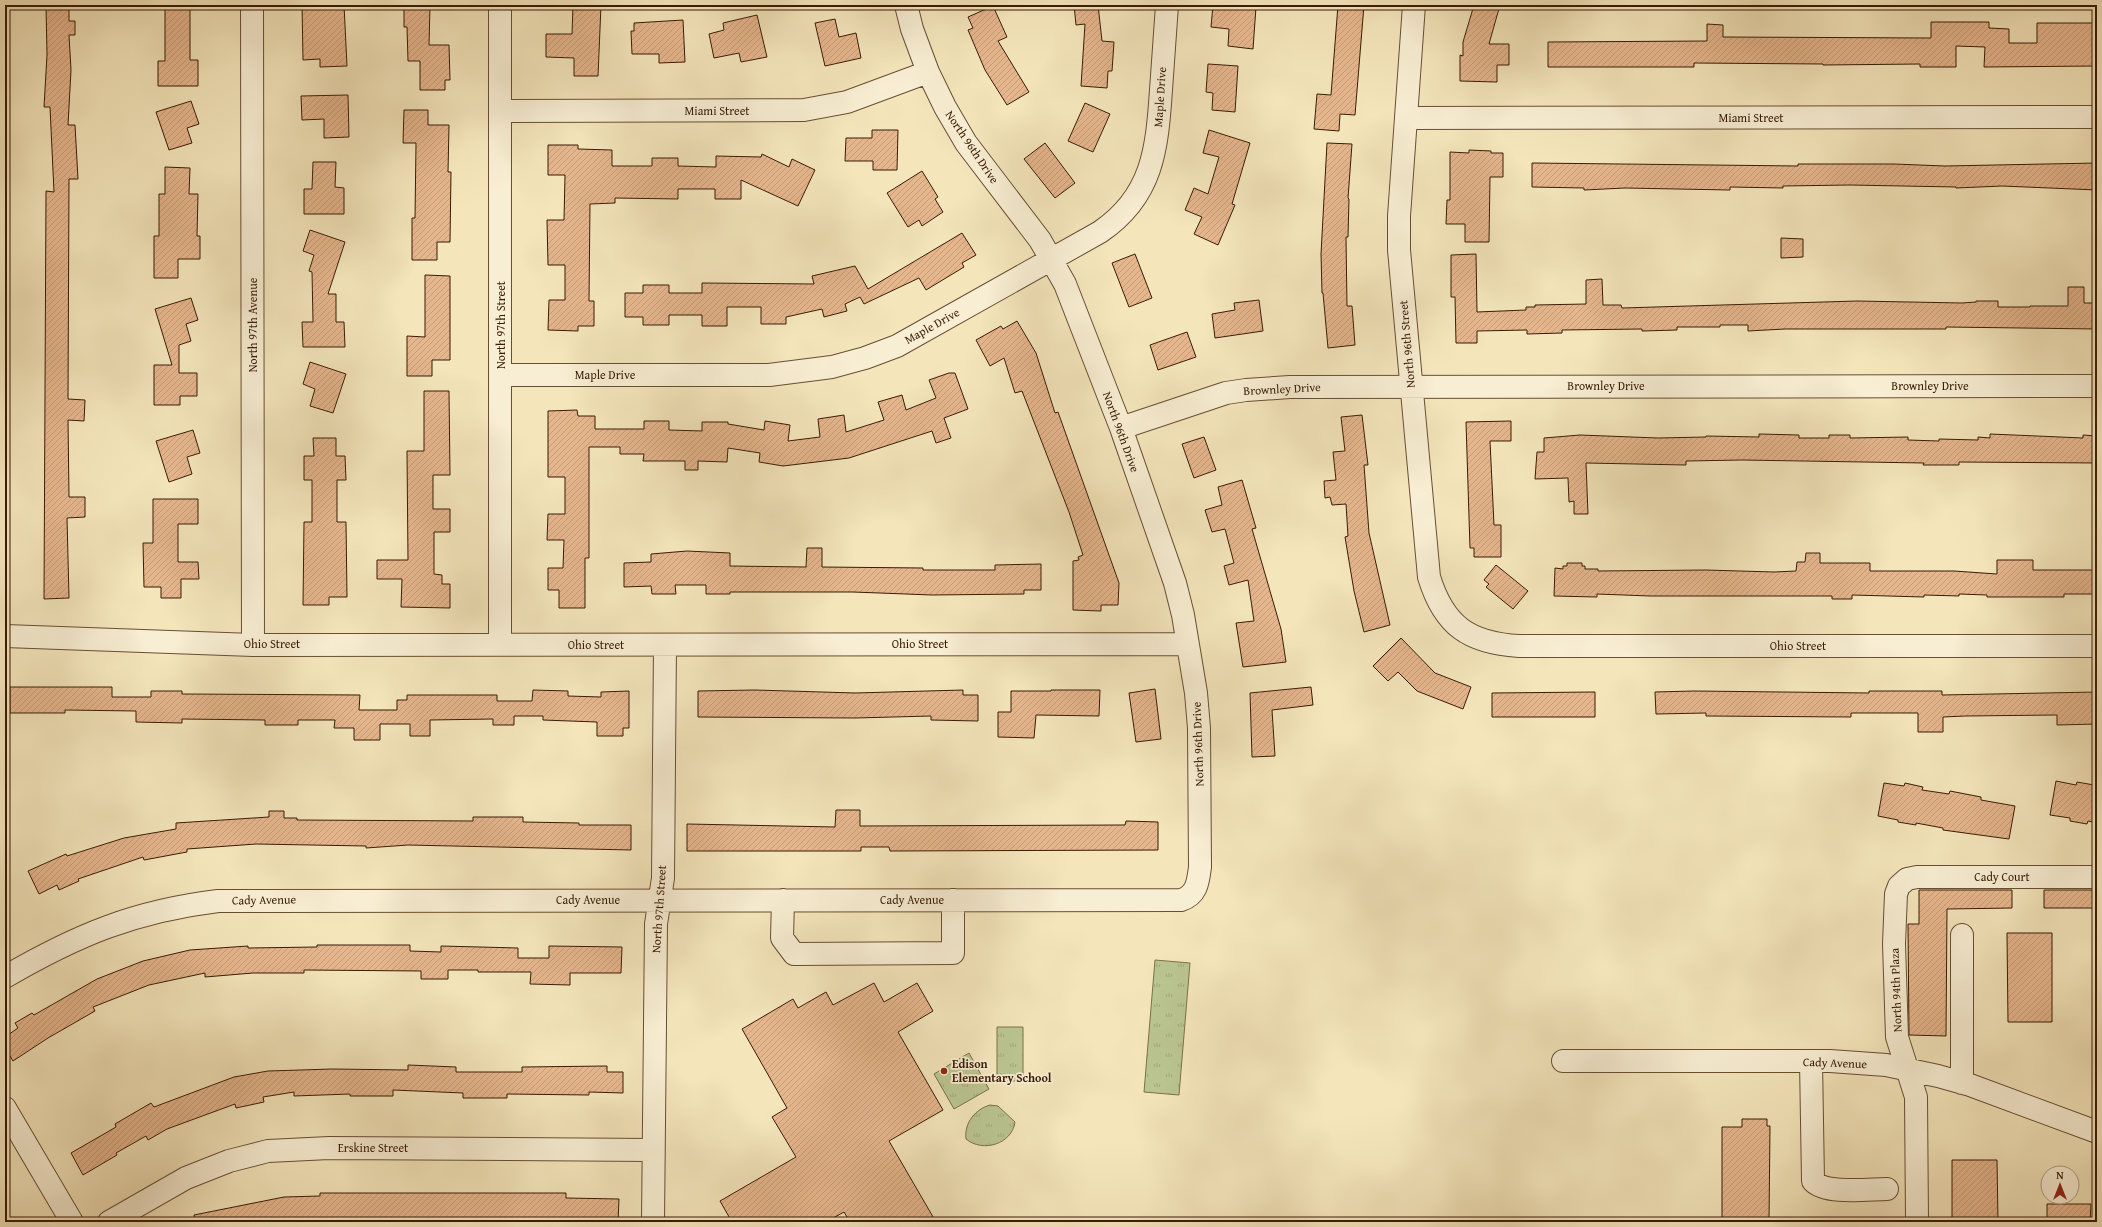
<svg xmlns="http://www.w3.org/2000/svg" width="2102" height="1227" font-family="'Gentium Book Plus',serif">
<defs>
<pattern id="grass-tufts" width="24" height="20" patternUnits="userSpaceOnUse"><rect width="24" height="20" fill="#bac591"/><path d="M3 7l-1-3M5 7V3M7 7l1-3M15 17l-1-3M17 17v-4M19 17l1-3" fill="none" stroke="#a1a97c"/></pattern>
<pattern id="building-hatch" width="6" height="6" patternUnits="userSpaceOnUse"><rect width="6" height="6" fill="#e6b68d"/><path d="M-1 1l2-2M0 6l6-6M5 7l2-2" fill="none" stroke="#c69c78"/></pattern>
</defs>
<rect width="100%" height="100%" fill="#f4e5bb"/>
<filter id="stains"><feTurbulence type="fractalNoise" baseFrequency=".005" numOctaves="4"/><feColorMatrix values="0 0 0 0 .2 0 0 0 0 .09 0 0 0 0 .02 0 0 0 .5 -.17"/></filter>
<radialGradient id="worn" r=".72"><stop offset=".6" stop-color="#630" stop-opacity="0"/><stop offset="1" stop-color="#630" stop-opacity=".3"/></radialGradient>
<path fill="url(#grass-tufts)" stroke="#7a704c" d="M1155,960L1190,963L1179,1095L1144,1092Z
M997,1027H1023V1081H997Z
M969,1053L989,1089L954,1109L934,1074Z
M990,1105L998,1106L1015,1122C1012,1144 983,1153 966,1139C964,1122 976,1109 990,1105Z"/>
<path fill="url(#building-hatch)" stroke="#391b06" d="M165,5H190V60H198V86H158V61H165Z
M302,5H344L347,66L320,67V59L303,60Z
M404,5H430L429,45H449L450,80H445V90H420V61H408L407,27H404Z
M573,5H601L598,76H574V58L546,57V34H572Z
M1074,5H1098L1102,41L1114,42L1112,71H1108L1107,88L1081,86L1085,24L1076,25Z
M1213,5L1256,7L1253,49L1228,46L1229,29L1211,27Z
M1338,5H1364L1355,115L1340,114L1339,131L1314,129L1317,94L1331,95Z
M1474,5H1500L1489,44H1509V65H1497V82L1460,81V55L1463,56V42Z
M46,6H69V21H75V35H69L71,70L68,125H75L78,179H69L68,399L85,400L84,421L68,420L69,497H85V517L67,518L69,598L44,599L46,191L54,192L50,107H44L47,55Z
M993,6L1007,37L998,41L1029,92L1007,105L985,70L968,30L973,28L968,17Z
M757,15L767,57L741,62L739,53L714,58L709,34L724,30L723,23Z
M835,19L839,37L856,33L861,58L825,66L815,23Z
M683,20L685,62L659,63V54H632L631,31H634V23Z
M1931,22H1989V28L2009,29V43H2037V23H2097V66L1984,67L1985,47L1956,46V67H1920V64L1823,65V64L1694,63V67H1548V42L1707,41V24L1723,25V37L1931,38Z
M1208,64L1238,66L1235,112L1212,110L1213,93L1206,92Z
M348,95L349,137L324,138V119L302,120L301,96Z
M191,101L199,124L187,128L192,143L169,150L156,112Z
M1085,103L1110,114L1093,152L1068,141Z
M404,110H428V125H449L448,172H451L450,242H437V260H412V218H415L416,143H403Z
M872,130H898L897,170H873V161H845L846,138H872Z
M1209,130L1250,143L1232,204L1235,205L1218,245L1194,234L1202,217L1185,210L1194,188L1208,194L1219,157L1203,153Z
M1045,143L1075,183L1055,198L1024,159Z
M1327,143L1352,144L1348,198L1349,199L1348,237H1346L1347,306H1352L1355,345L1328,348L1323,293H1322L1321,254Z
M548,145H578V149L612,150V166H652V158H678V166L716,167V156L761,157L762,154L789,167L792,159L815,170L798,206L741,180V199H715V189H678V199L615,198V203L590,204L589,301H594V326H578V331L548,330L549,300H565V265H548L547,220H564L565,175H548Z
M1469,150L1491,151V153H1503V177H1490L1489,242H1465V224H1446L1447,200H1450V152L1469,153Z
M313,162H336L335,187L344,188V214H304V189H312Z
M1532,163L1798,166V164H1894L1945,166L2097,163V190L2002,186L1956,188V187L1850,185L1783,186V188L1730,187V190L1625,188L1584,190V188L1532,187Z
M165,167L190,168L189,194H198L197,236H200V259H178V278H154V236H159V194H165Z
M922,171L938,197L935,199L943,212L922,226L919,220L908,227L887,193Z
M310,230L345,242L328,294H336V322H344L345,347H303L302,322H313L312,272L309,271L314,255L303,251Z
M962,233L976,255L962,263L964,267L926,290L919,278L864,304L860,297L845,304L847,311L824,317L822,309L786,317V324H761V307H727V326H702V315H669V325H643V317H625V293H643V285H669V293H702V283L814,284L812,276L855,266L868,289Z
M1781,238L1803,239V257L1781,258Z
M1135,254L1152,298L1129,307L1112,263Z
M1476,254L1477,312L1526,310V307H1535V305L1586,304V280L1602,279L1603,305H1621L1622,308L1857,301L1962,303L1976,302V301H1998V307H2030V306H2068V287H2084V303H2097V329L1946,327V329H1785L1748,331V325H1720V327H1677V330L1642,331V329L1562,330V333L1527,334V330L1477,331V343H1456L1455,297H1451V255Z
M425,275L450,276V360H432V376H407V336L425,337Z
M191,298L198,320L186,324L191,341L179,345V373H197V396H180V405H154V365H172L155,309Z
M1259,300L1263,331L1215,338L1212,314L1235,310L1234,303Z
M1017,321L1036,353L1055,413L1058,412L1119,583L1118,605H1101V611L1073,610V561L1079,560L1078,557L1083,555L1069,512L1022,391L1015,393L1004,358L990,366L976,340L1001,326L1003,329Z
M1187,332L1196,357L1158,370L1150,345Z
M310,362L346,374L333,413L310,406L315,389L303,384Z
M949,373H955L968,409L944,418L951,438L936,443L932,431L849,458L783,466L759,462L760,453L728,448L727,462L698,461V470H685V461H643L644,454H620V447H589V558H585V608H559V590H548V568H563L564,540H547L548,514H565V477H548V411L577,410L578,416H595V429H644V421H669V430L702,431V422H728V424L764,430L765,421L790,425L788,441L820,437L818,419L844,415L846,432L884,420L878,402L902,395L906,410L936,398L929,380Z
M424,391H449L450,475H433V509H450V532H434V574L442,575V584H450V608L401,607L402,579H377V560H408L407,451H424Z
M1362,415L1368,465H1364L1369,533L1390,625L1364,632L1354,591L1345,537L1348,536L1346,504L1332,505L1330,497L1325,498L1324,481L1336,480L1333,452L1345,451L1341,417Z
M1511,421V441H1490L1494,525H1501V557H1474V548H1470L1466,422Z
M193,430L200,453L187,457L192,474L169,482L156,441Z
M1759,434L1799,435V438H1829V435H1850V438L1908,437V440L1939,441V439L1978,440V437L1990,438V434L2083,438V435L2097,436V463L1959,462V465H1923L1924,463L1742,460L1686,461V465L1586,463L1588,514H1574V501L1569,502L1568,478L1535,479L1537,452H1544V438L1580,435L1658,438L1706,437V436L1759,437Z
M1204,437L1216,470L1194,478L1182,444Z
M313,438H336V456H345L346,480H337V522H346L347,597H329V605H303L304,522H312V480H304V456H314Z
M1242,480L1256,528L1252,529L1281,629L1286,662L1243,667L1236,623L1254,621L1248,580L1229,585L1224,566L1234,563L1225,529L1212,532L1205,510L1222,505L1218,487Z
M153,499H198V524H178V562H198L199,579H181V598H161V587H144L143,543H153Z
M807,548H822V567L923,568V570H995V565L1041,564V590H1024V594L932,595L853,592H730V594H706V585H675L676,594H652L651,586L624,587V563L651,562V554L687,551L730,553V566L806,567Z
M1806,553H1820V563H1870V571H1954L1997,574V560H2033V570H2097V594H2064V597H1987V595L1959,594V596L1924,595V597L1852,595V599H1832V596H1650L1597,594V597L1554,596L1555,568L1563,569V566H1567V563H1582V566H1585V569H1598V571L1706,570L1774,572L1796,571L1797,562H1805Z
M1496,565L1528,591L1513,609L1486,587L1489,584L1484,580Z
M1401,638L1435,673L1471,687L1463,709L1417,691L1398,672L1388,681L1373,666Z
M10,687H112V697H151V691H182V694L360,695L359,710H397V700H407V695H497V701H532L533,690L568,691V696L601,697V692L629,691V728H623V736H597V722L543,720V716H514V725H493V719L430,720V736H410V724H380V740H354V728H334L335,720H298V725H265V720L182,719V723L136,722V711L65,710V713H10Z
M1311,687L1313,705L1272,710L1275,756L1252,757L1250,693Z
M1155,689L1161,739L1136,742L1129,693Z
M755,690L855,693L963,690V695H978V721L931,720V716L855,718L698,717V691Z
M1051,690H1100L1099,716L1036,715L1034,738L998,737V712H1011V691H1051Z
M1694,691L1869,693V691H1942V695L2097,692V724L2057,725V715L1965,716L1943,717V732H1918V713H1851V717L1706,716V713L1656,714L1655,692Z
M1595,692V717H1492V693Z
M2056,781L2076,785L2077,782L2094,785V788L2097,789V823L2088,821L2087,824L2070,821V818L2050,815Z
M1884,783L1904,786L1905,783L1923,787L1922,790L1949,794L1950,791L1981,797V800L2015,806L2009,839L1943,830V828L1916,823V825L1898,822V820L1878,816Z
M836,810H860V826L1125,825L1126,821L1158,822V850L890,851L889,847H861V851H687V824L835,827Z
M269,811H284V818H297V820L473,821V817H523V822L579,823V825H631V850L408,845L366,848V846L256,844L187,849V852L144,860L143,857L78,879L79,881L59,890L57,885L39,894L28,871L66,854L67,856L124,838L176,829V823L269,817Z
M1919,890H2012V908L1947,909L1946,1036L1909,1035L1908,924H1919Z
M2044,890H2097V908H2044Z
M2007,933H2052V1022H2008Z
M317,945H410V951L441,952V946L518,948V958H549V946L622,947L621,973H570V985L530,984L531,972H478V970H448V979H421V971L304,970V973H253L205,977V973L149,985L93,1007L95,1011L48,1038L13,1061L5,1048V1037L18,1028L15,1023L32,1013L34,1015L97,979L143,961L190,950L248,946V948L317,947Z
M874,983L884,1002L917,983L933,1011L898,1032L943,1110L889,1141L936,1222H850L844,1212L826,1222H732L720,1201L796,1157L772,1117L787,1108L742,1029L793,999L798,1008L826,992L833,1005Z
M408,1065L456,1067V1072H522V1067L607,1066V1072H623V1093L589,1092V1095L507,1094V1098H463V1093L393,1090V1096H350V1094L294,1096V1092L263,1097L264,1102L236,1108L235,1104L167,1129L148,1140L146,1136L116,1153L117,1155L83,1175L71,1153L116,1127L115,1124L151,1103L154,1107L234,1077L268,1071L332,1069L408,1070Z
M1742,1119H1767V1126H1770L1769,1222H1722V1127H1742Z
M1952,1160H1997L1998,1222H1952Z
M320,1193H566V1198L619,1199L618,1222L572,1221V1218H490V1222H405V1219L340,1218V1221L324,1222H195L194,1215L284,1197L320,1196Z
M2047,1204H2091L2090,1222H2047Z"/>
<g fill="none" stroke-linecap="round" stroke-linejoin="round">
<defs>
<path id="minor" d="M252,5L253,645
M500,5V644
M1414,5L1399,216V250L1429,577C1444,626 1469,643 1519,646H2097
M500,111L804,110L847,102L928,72
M1406,118L2097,117
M501,375H769L832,367L865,358L897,346L1100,232C1153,196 1157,149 1161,90C1163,62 1165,33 1167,5
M1121,428L1226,393L1246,390L1290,387L2097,386
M5,636L253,645L1187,644
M783,900L782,938L794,954L953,953V900
M5,977C77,935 135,911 218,901L1181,900C1197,895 1198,882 1200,867L1199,728L1196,693L1183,615L1175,583L1121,428L1065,284L1040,240L966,143L945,107L928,72L912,29L906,5
M1563,1061H1830L1886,1065L1938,1076L1970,1085L2097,1132
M1811,1061L1813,1181C1826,1195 1869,1189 1887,1189
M1962,1083V935
M5,1108L72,1222
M109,1222L186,1178L229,1161L268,1151L329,1148L653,1150
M653,1222L656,924L663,878L665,645
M1917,1222L1916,1097L1897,1037L1894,944L1896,894L1899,886L1907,879L1917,877H2097"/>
</defs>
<use href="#minor" stroke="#684e33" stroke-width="24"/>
<use href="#minor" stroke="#f8eed3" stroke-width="22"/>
</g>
<circle fill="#8f2418" stroke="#f8eed3" stroke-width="1.5" cx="944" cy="1071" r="4"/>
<g text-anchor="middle" stroke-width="3.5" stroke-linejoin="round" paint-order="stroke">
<g font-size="12" fill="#391b06" stroke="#f8eed3">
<text transform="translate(1160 97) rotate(-86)" y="4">Maple Drive</text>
<text x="717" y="115">Miami Street</text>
<text x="1751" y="122">Miami Street</text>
<text transform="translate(972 147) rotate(56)" y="4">North 96th Drive</text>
<text transform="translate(253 325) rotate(-90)" y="4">North 97th Avenue</text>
<text transform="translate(501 325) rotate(-90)" y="4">North 97th Street</text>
<text transform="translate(932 326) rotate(-29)" y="4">Maple Drive</text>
<text transform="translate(1407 344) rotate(-95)" y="4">North 96th Street</text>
<text x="605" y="379">Maple Drive</text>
<text x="1606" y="390">Brownley Drive</text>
<text x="1930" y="390">Brownley Drive</text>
<text transform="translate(1282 389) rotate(-3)" y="4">Brownley Drive</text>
<text transform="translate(1121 432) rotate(70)" y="4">North 96th Drive</text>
<text x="272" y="648">Ohio Street</text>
<text x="920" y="648">Ohio Street</text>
<text x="596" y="649">Ohio Street</text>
<text x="1798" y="650">Ohio Street</text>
<text transform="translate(1198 744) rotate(-92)" y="4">North 96th Drive</text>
<text x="2002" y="881">Cady Court</text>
<text transform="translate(264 900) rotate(-1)" y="4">Cady Avenue</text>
<text x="588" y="904">Cady Avenue</text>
<text x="912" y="904">Cady Avenue</text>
<text transform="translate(659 909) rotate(-86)" y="4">North 97th Street</text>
<text transform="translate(1896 990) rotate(-92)" y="4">North 94th Plaza</text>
<text transform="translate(1835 1063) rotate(2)" y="4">Cady Avenue</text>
<text x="373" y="1152">Erskine Street</text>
</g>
<g font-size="12" font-weight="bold" fill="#391b06" stroke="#f8eed3" text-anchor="start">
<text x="952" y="1068">Edison<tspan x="952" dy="14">Elementary School</tspan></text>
</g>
</g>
<rect width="2102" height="1227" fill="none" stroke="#f4e5bb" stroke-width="20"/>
<rect x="6" y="6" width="2090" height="1215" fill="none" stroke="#391b06" stroke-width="2"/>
<rect x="10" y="10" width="2082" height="1207" fill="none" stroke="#391b06"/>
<g transform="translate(2060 1185)"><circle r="19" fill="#f8eed3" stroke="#ac9a81"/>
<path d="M0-3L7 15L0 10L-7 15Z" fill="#8f2418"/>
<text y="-6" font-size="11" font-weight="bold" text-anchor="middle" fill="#391b06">N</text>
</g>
<rect width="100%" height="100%" filter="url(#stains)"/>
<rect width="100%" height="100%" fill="url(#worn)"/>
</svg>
